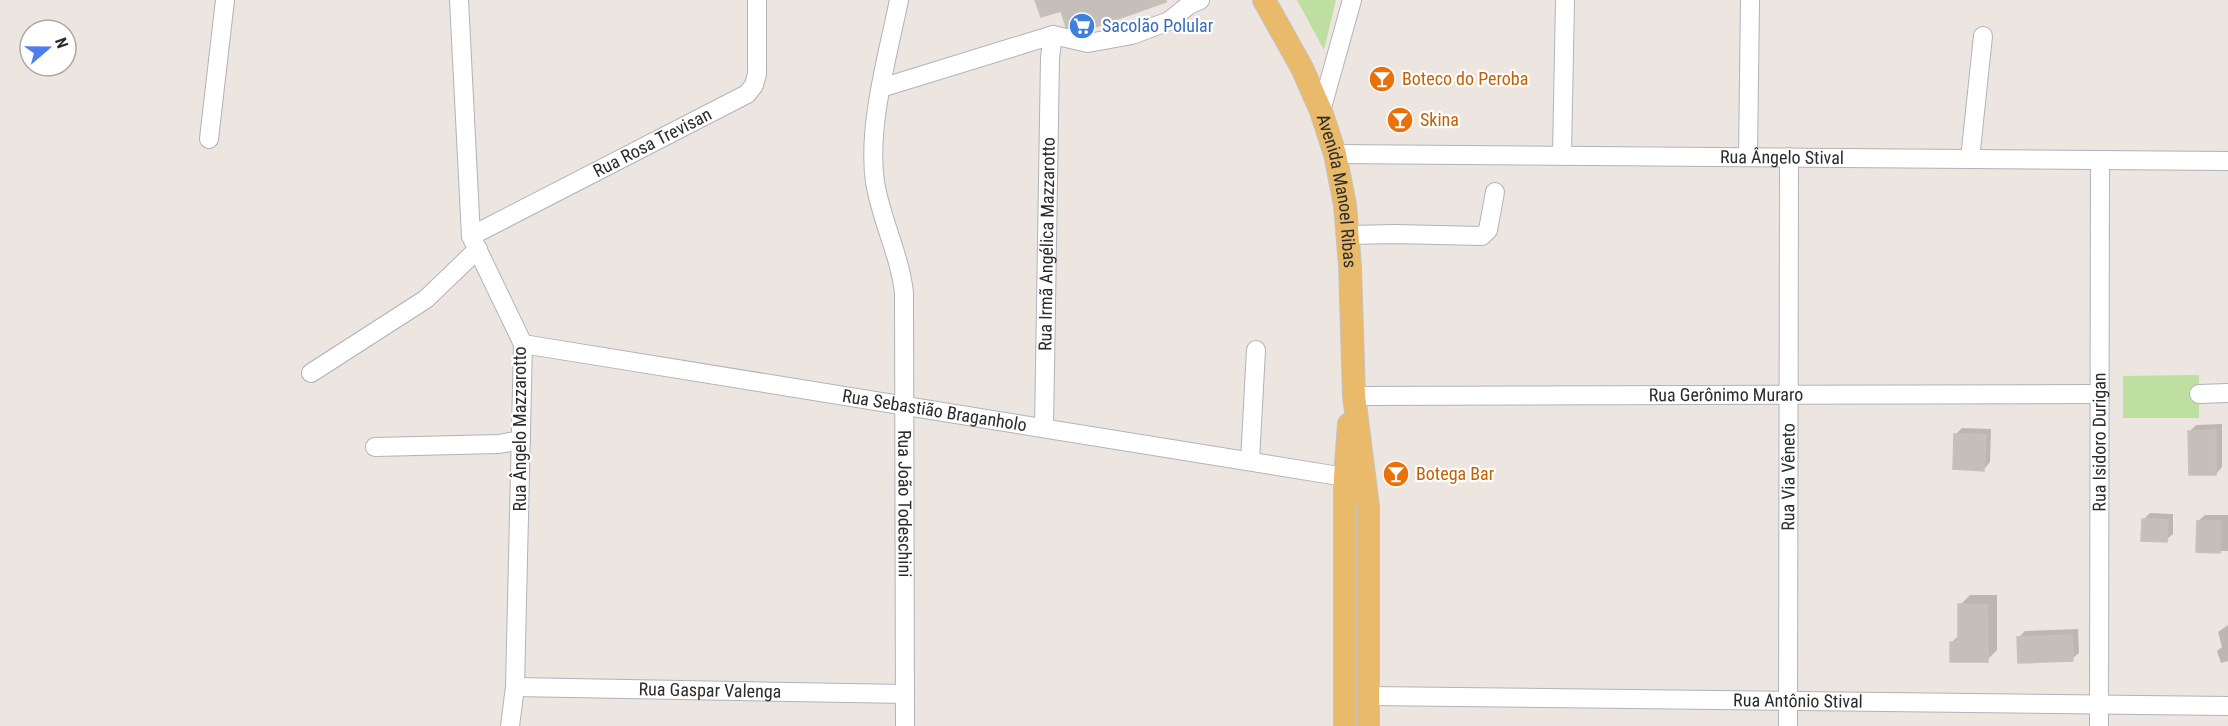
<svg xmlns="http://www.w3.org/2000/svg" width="2228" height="726" font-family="'Roboto Condensed',sans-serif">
<rect width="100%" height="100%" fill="#ede5df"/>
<path fill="#bddfa0" d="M1297,0H1336L1324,50Z
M2199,375V418H2123V376Z"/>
<path fill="#0003" d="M2222,424V467L2216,474L2190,431L2196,425Z
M1962,428L1991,429L1990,462L1984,469L1956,434Z
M2150,513L2173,514V534L2166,540L2143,520Z
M2205,515H2228V551H2198V521Z
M1970,595H1997V650L1987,660L1952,642L1960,634V605Z
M2228,625V661L2221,663L2217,651L2222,647L2218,632Z
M2078,629L2079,653L2072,659L2019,637L2025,631Z"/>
<path fill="#c5bfbc" stroke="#c8c1b9" stroke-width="1.5" d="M1035,0H1166V2L1084,31L1066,27L1061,11L1041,17Z
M2216,430V475H2189L2188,431Z
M1954,434L1986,435L1984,471L1953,469Z
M2142,519L2168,520L2167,542L2141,541Z
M2197,521H2220V553L2196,552Z
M1958,604L1987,605L1988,662H1950V642H1958Z
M2072,635L2073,661L2018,663L2017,637Z"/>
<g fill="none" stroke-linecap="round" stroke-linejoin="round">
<defs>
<g id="minor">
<path d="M459,0L471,236L523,344L515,687L510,726"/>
<path id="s1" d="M899,0C888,55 867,126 875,182C881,220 900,255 904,293L905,726"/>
<path d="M881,88L1053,35L1088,43L1132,35L1169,21L1189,5L1200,0"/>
<path d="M1321,111L1352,0"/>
<path d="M209,139L225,0"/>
<path id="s2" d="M1335,154L2228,161"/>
<path d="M1562,156L1565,0"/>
<path d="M1748,157L1750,0"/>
<path d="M1970,159L1983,36"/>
<path d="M1349,235L1394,234L1482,236L1488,230L1495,192"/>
<path id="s3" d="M471,236L747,94L754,85L757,74V0"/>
<path id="s4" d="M523,344L1345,477"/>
<path d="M311,373L426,299L478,249"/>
<path d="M2199,394L2228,393"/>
<path id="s5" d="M1354,396L2100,394"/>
<path id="s6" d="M1044,428L1050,58L1053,35"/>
<path d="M375,447L499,444L521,440"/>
<path d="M1250,461L1256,350"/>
<path id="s7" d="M515,687L905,694"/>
<path id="s8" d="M1368,696L2228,706"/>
<path id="s9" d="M1788,726L1789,157"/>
<path id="s10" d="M2099,726L2100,160"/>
</g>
<g id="major">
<path id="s11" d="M1264,0L1302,68L1321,111L1335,154L1345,205L1350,266L1354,396L1368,506V726"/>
<path d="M1345,726V477L1349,424"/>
</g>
</defs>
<use href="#minor" stroke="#b0b3bb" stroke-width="20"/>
<use href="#major" stroke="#c4c4c4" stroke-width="24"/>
<use href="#minor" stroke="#fff" stroke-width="18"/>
<use href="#major" stroke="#e8ba69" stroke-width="22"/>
</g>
<defs>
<symbol id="supermarket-disc" viewBox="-11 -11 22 22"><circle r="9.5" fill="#3f7fe0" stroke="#fff"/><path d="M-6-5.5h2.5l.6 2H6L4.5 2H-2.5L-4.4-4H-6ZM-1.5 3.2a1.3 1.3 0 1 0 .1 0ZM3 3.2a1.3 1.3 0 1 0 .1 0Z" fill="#fff"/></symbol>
<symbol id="bar-disc" viewBox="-11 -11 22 22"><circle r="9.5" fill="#e8710a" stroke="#fff"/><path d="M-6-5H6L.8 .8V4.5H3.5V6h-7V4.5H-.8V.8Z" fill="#fff"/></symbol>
</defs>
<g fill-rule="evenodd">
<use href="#supermarket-disc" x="1067" y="11" width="30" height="30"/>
<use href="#bar-disc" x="1367" y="64" width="30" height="30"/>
<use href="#bar-disc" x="1385" y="105" width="30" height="30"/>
<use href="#bar-disc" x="1381" y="459" width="30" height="30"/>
</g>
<g text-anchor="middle" stroke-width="4.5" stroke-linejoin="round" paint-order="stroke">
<g font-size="18" fill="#366cbe" stroke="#fff" text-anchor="start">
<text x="1102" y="32">Sacolão Polular</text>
</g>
<g font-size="18" fill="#c56008" stroke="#fff" text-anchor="start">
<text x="1402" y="85">Boteco do Peroba</text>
<text x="1420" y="126">Skina</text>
<text x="1416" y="480">Botega Bar</text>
</g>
<g font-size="18" fill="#2c2c2c" stroke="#fff">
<text dy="6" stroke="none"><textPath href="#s3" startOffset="204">Rua Rosa Trevisan</textPath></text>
<text dy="6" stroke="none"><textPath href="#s2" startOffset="447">Rua Ângelo Stival</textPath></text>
<text dy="6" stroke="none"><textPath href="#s11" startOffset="207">Avenida Manoel Ribas</textPath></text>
<text dy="6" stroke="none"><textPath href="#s6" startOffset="184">Rua Irmã Angélica Mazzarotto</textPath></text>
<text dy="6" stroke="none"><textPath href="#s5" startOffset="372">Rua Gerônimo Muraro</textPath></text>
<text dy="6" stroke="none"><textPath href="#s4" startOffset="417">Rua Sebastião Braganholo</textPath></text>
<text transform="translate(520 429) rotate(-90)" y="6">Rua Ângelo Mazzarotto</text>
<text dy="6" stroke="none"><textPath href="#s10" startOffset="284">Rua Isidoro Durigan</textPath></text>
<text dy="6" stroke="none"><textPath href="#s9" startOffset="249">Rua Via Vêneto</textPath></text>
<text dy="6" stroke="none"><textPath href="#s1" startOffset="510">Rua João Todeschini</textPath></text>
<text dy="6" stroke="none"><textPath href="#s7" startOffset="195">Rua Gaspar Valenga</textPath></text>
<text dy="6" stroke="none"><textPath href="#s8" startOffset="430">Rua Antônio Stival</textPath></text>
</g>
</g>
<g transform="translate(48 48) rotate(70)"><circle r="28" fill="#ffffff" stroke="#ababab" stroke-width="1.5"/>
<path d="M0-4.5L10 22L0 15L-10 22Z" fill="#4b7eee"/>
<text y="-9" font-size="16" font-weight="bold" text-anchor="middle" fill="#2c2c2c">N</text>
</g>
</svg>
